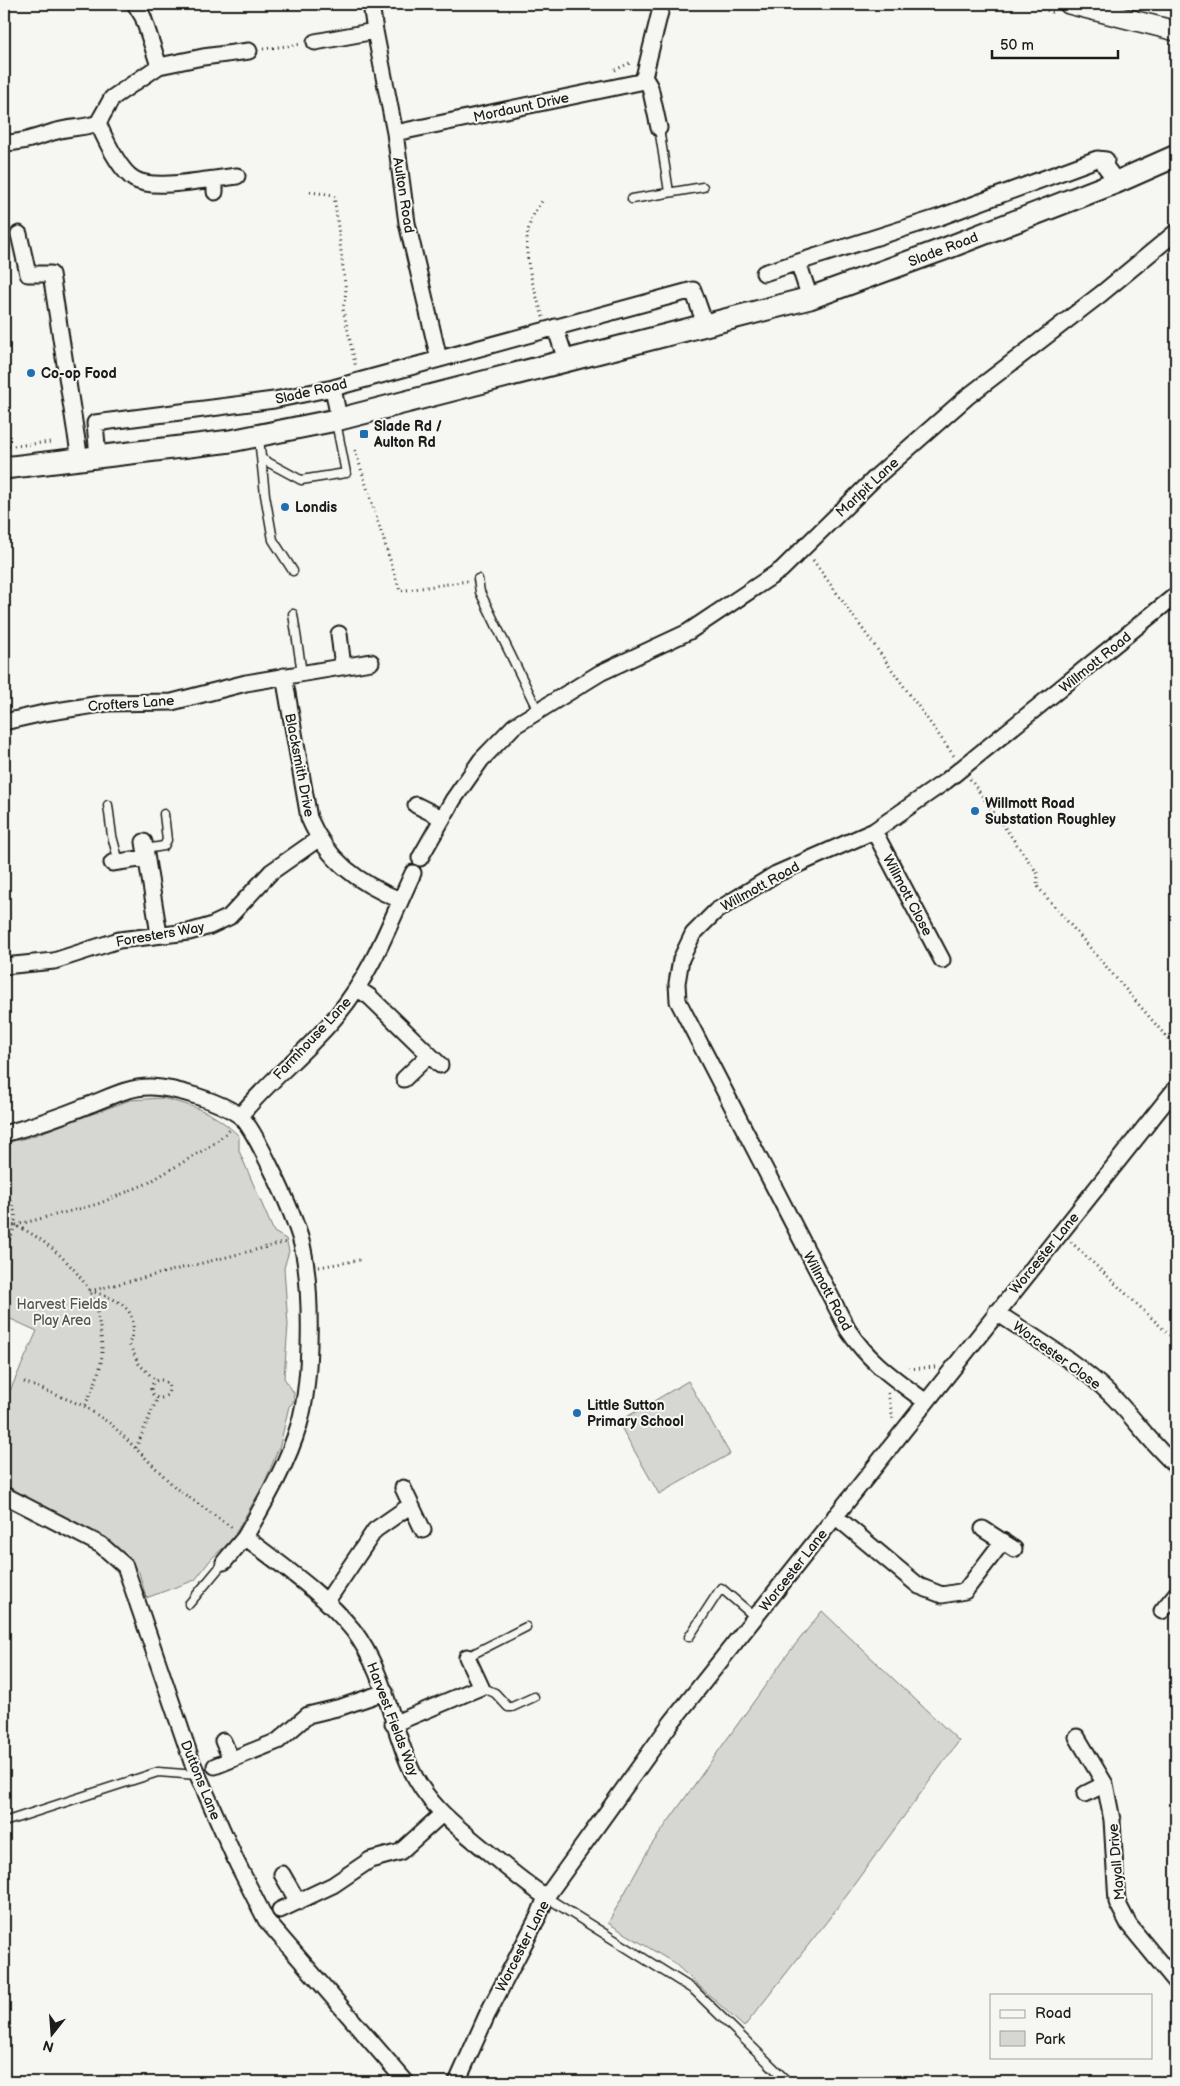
<svg xmlns="http://www.w3.org/2000/svg" width="1180" height="2086" font-family="'Balsamiq Sans',sans-serif">
<rect width="100%" height="100%" fill="#f6f6f2"/>
<filter id="ink" filterUnits="userSpaceOnUse"><feTurbulence type="fractalNoise" baseFrequency=".02" numOctaves="2"/><feDisplacementMap in="SourceGraphic" scale="10" xChannelSelector="R" yChannelSelector="G"/><feConvolveMatrix kernelMatrix="1 2 1 2 8 2 1 2 1" color-interpolation-filters="sRGB"/></filter>
<g filter="url(#ink)">
<path fill="#d6d6d2" stroke="#797977" d="M162,1098C196,1107 213,1111 239,1136V1151L274,1232L286,1239L289,1251L284,1268L288,1325L284,1378L294,1393L293,1403L289,1406L280,1445L264,1484L231,1541L212,1558L195,1580L146,1598L139,1572L111,1546L4,1489V1404L37,1331L4,1316V1143L30,1137L130,1100Z
M688,1381L730,1454L659,1494L618,1422Z
M822,1611L959,1741L828,1920L744,2027L674,1963L608,1923L650,1847L787,1655Z"/>
<g fill="none" stroke-linecap="round" stroke-linejoin="round">
<defs>
<path id="service" d="M659,128L669,192
M632,199L703,187
M259,438L265,495L273,540L293,571
M262,459L301,480L346,473L336,422
M478,579L480,592L538,711
M293,614L302,673
M108,805L112,836L119,862
M145,849L164,846L167,840L164,814
M189,1604L224,1562
M689,1637L721,1588L755,1617
M467,1657L526,1627
M481,1687L495,1693L508,1707H512L534,1697
M4,1822L158,1772L197,1775
M546,1897L694,1990L788,2082"/>
<path id="minor" d="M135,4L143,17L159,66
M371,4L375,31L395,133L407,223L439,359
M315,42L375,31
M644,77L650,87L659,128
M98,123C105,139 119,170 134,179C152,190 193,181 215,179V192
M395,133L640,82L644,77L662,4
M4,143C24,143 38,136 57,131C70,127 85,128 98,123L112,98L159,66L203,57L249,51
M215,179L237,176
M19,234L28,274H51L80,460
M798,262L810,298
M764,273L940,217L1097,159L1106,160L1105,166L1117,182
M555,327L566,360
M333,388L339,419
M98,457L95,423L274,400L333,388L693,290L705,324
M339,634L343,667
M284,676L309,818C327,860 358,883 400,900
M4,722L44,713L107,703L172,702L246,683L371,662
M416,805L442,818
M874,831L942,960
M144,842L159,934
M420,858L453,800L481,760L514,726L600,673L688,632L781,570L877,476L967,397L1101,294L1176,232
M112,863L146,858
M4,966L54,961L119,940L189,932L210,926L229,917L271,872L318,839
M358,989L370,997L440,1065
M404,1079L429,1055
M240,1116C270,1079 308,1051 338,1014C373,972 390,922 413,873
M4,1134C32,1126 59,1117 86,1106C106,1099 129,1086 151,1087C175,1088 220,1101 240,1116C250,1124 263,1152 269,1164C281,1188 292,1212 300,1237C313,1282 312,1380 299,1425C287,1465 266,1500 245,1537C282,1566 323,1593 353,1630C383,1669 390,1718 408,1762C424,1803 456,1826 489,1853C508,1869 526,1884 546,1897
M996,1312C1034,1338 1076,1361 1109,1393C1133,1416 1151,1444 1176,1466
M926,1402C895,1379 869,1362 848,1330L678,1001L677,983L681,959L693,934L716,911L776,874L874,831L946,781L1176,595
M403,1488L423,1530
M4,1495L101,1545L125,1566L192,1762L237,1863L266,1920L406,2082
M835,1516L919,1586L942,1595L965,1591L1003,1541
M983,1529L1014,1549
M224,1562L245,1537
M327,1601L375,1530L411,1505
M1162,1611L1176,1594
M393,1724L481,1687L467,1657
M1077,1737L1105,1784L1112,1820L1117,1902L1129,1925L1176,1982
M223,1741L231,1759
M215,1766L278,1741L308,1715L341,1707L385,1692
M1085,1794L1105,1784
M282,1874L298,1902
M280,1910L333,1885L370,1860L400,1852L441,1815
M457,2082L487,2015L539,1915L546,1897L671,1723L1176,1088"/>
<path id="tertiary" d="M1069,4L1176,31"/>
<path id="secondary" d="M4,468L231,441L336,420L810,298L947,248L1117,182L1176,156"/>
</defs>
<use href="#service" stroke="#1c1c1c" stroke-width="11"/>
<use href="#minor" stroke="#1c1c1c" stroke-width="19"/>
<use href="#tertiary" stroke="#1c1c1c" stroke-width="22"/>
<use href="#secondary" stroke="#1c1c1c" stroke-width="25"/>
<path stroke="#1c1c1c" stroke-width="3" stroke-dasharray="1 4" stroke-linecap="butt" d="M1028,4L1055,13
M263,49L302,44
M615,70L632,62
M310,192L334,195L346,292L343,309L356,368
M543,317C531,278 513,234 544,199
M4,447L51,442
M355,450L400,591L468,581
M813,560L954,756
M970,779L1038,874L1037,886L1176,1048
M4,1193C23,1214 14,1230 4,1251
M4,1222C35,1229 73,1263 89,1290C97,1304 102,1335 102,1351C102,1370 93,1388 85,1405
M16,1225L98,1204L148,1183L212,1145L232,1128
M1071,1242L1176,1341
M319,1267L360,1260
M90,1291L287,1242
M90,1291C119,1299 143,1310 129,1344L139,1364L156,1381
M909,1369L935,1367
M151 1389a9 9 0 1 1 18 0a9 9 0 1 1-18 0Z
M24,1382L84,1406L112,1425L177,1489L234,1529
M888,1393L893,1419
M136,1448L157,1399"/>
<use href="#service" stroke="#f6f6f2" stroke-width="8"/>
<use href="#minor" stroke="#f6f6f2" stroke-width="15"/>
<use href="#tertiary" stroke="#f6f6f2" stroke-width="19"/>
<use href="#secondary" stroke="#f6f6f2" stroke-width="21"/>
</g>
</g>
<g fill="#1f6fb2" stroke="#f6f6f2" stroke-width="2">
<circle cx="31" cy="373" r="5"/>
<rect x="359" y="429" width="10" height="10" rx="2.5"/>
<circle cx="285" cy="507" r="5"/>
<circle cx="975" cy="811" r="5"/>
<circle cx="577" cy="1413" r="5"/>
</g>
<g text-anchor="middle" stroke-width="4" stroke-linejoin="round" paint-order="stroke">
<g font-size="14" fill="#1c1c1c" stroke="#f6f6f2">
<text transform="translate(521 107) rotate(-12)" y="5">Mordaunt Drive</text>
<text transform="translate(404 195) rotate(81)" y="5">Aulton Road</text>
<text transform="translate(943 249) rotate(-21)" y="5">Slade Road</text>
<text transform="translate(311 391) rotate(-13)" y="5">Slade Road</text>
<text transform="translate(867 487) rotate(-43)" y="5">Marlpit Lane</text>
<text transform="translate(1095 662) rotate(-39)" y="5">Willmott Road</text>
<text transform="translate(131 703) rotate(-4)" y="5">Crofters Lane</text>
<text transform="translate(300 765) rotate(79)" y="5">Blacksmith Drive</text>
<text transform="translate(760 886) rotate(-29)" y="5">Willmott Road</text>
<text transform="translate(908 895) rotate(62)" y="5">Willmott Close</text>
<text transform="translate(160 934) rotate(-10)" y="5">Foresters Way</text>
<text transform="translate(312 1038) rotate(-47)" y="5">Farmhouse Lane</text>
<text transform="translate(1044 1253) rotate(-51)" y="5">Worcester Lane</text>
<text transform="translate(828 1291) rotate(62)" y="5">Willmott Road</text>
<text transform="translate(1057 1355) rotate(36)" y="5">Worcester Close</text>
<text transform="translate(793 1570) rotate(-52)" y="5">Worcester Lane</text>
<text transform="translate(393 1719) rotate(69)" y="5">Harvest Fields Way</text>
<text transform="translate(201 1780) rotate(68)" y="5">Duttons Lane</text>
<text transform="translate(1116 1862) rotate(-95)" y="5">Mayall Drive</text>
<text transform="translate(522 1946) rotate(-63)" y="5">Worcester Lane</text>
</g>
<g font-size="14" font-weight="bold" fill="#1c1c1c" stroke="#f6f6f2" text-anchor="start">
<text x="41" y="378">Co-op Food</text>
<text x="374" y="431">Slade Rd /<tspan x="374" dy="16">Aulton Rd</tspan></text>
<text x="295" y="512">Londis</text>
<text x="985" y="808">Willmott Road<tspan x="985" dy="16">Substation Roughley</tspan></text>
<text x="587" y="1410">Little Sutton<tspan x="587" dy="16">Primary School</tspan></text>
</g>
<g font-size="14" fill="#545453" stroke="#f6f6f2">
<text x="62" y="1309">Harvest Fields<tspan x="62" dy="16">Play Area</tspan></text>
</g>
</g>
<rect width="1180" height="2086" fill="none" stroke="#f6f6f2" stroke-width="20"/>
<rect x="10" y="10" width="1160" height="2066" fill="none" stroke="#1c1c1c" stroke-width="2" filter="url(#ink)"/>
<rect x="990" y="1994" width="162" height="65" fill="#f6f6f2" stroke="#9f9f9c"/>
<rect x="1000" y="2010" width="25" height="8" fill="#f6f6f2" stroke="#9f9f9c"/>
<text x="1035" y="2018" font-size="15" fill="#1c1c1c">Road</text>
<rect x="1000" y="2031" width="25" height="15" fill="#d6d6d2" stroke="#9f9f9c"/>
<text x="1035" y="2044" font-size="15" fill="#1c1c1c">Park</text>
<g transform="translate(52 2034) rotate(197)" stroke="#f6f6f2" stroke-width="4" paint-order="stroke">
<path d="M0-4L9 19L0 12L-9 19Z" fill="#1c1c1c"/>
<text y="-8" font-size="14" font-weight="bold" text-anchor="middle" fill="#1c1c1c">N</text>
</g>
<path d="M992 50v8h126v-8" fill="none" stroke="#1c1c1c" stroke-width="2.5"/>
<text x="1000" y="50" font-size="15" fill="#1c1c1c" stroke="#f6f6f2" stroke-width="4" paint-order="stroke">50 m</text>
</svg>
